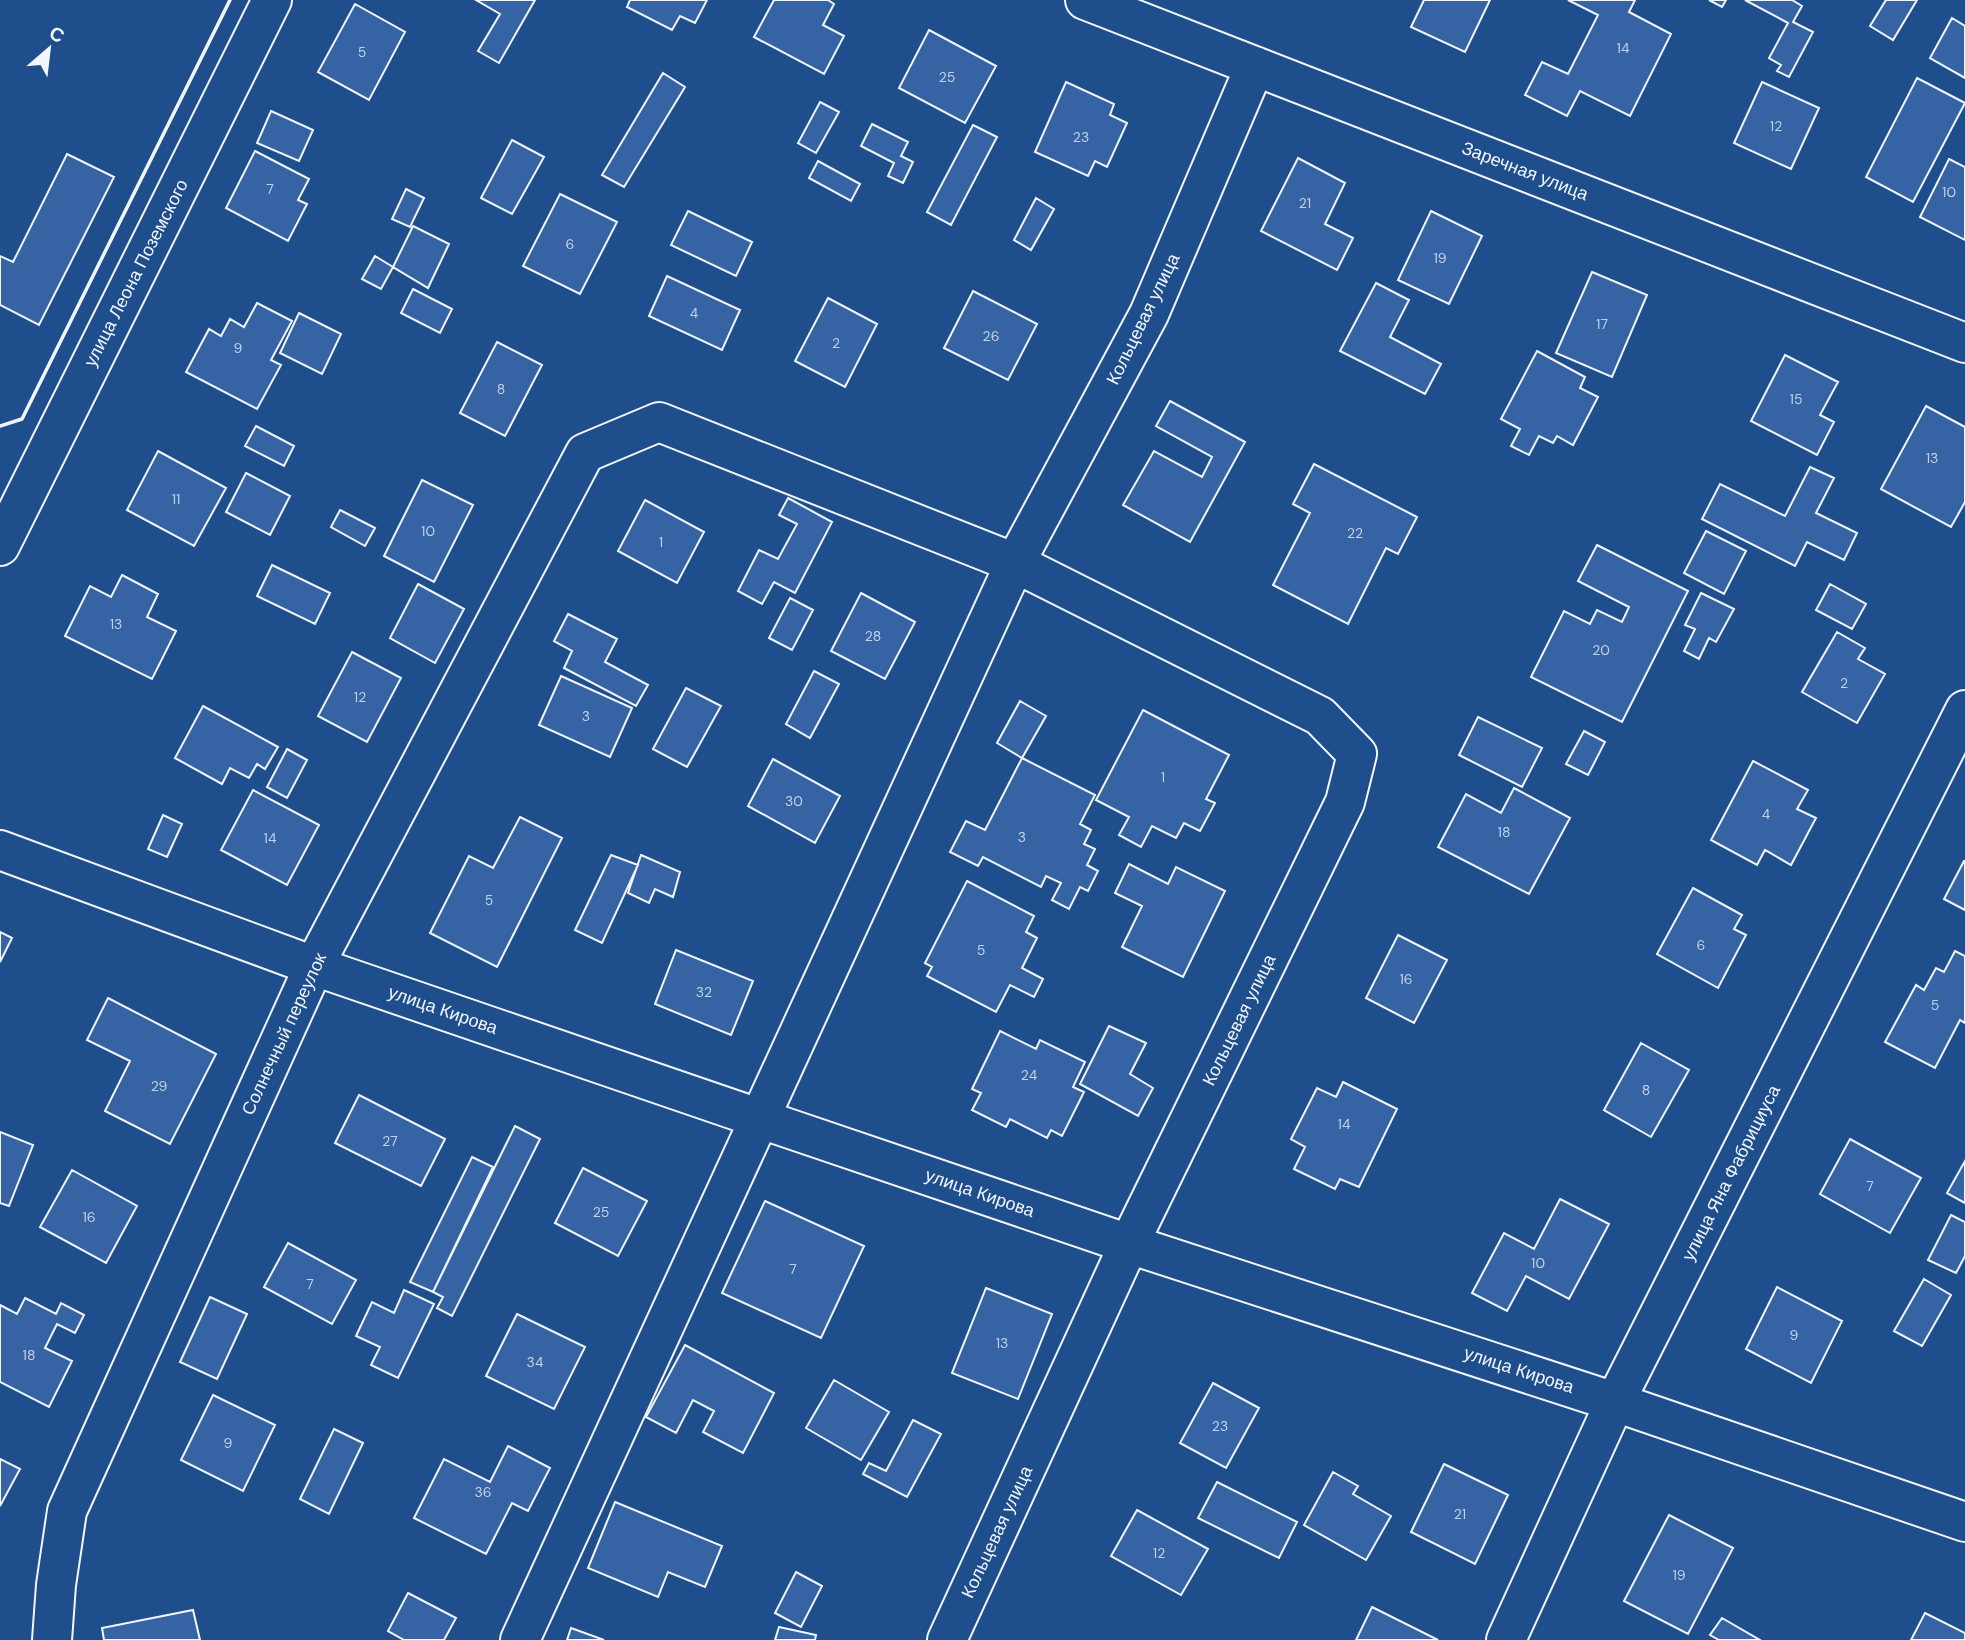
<svg xmlns="http://www.w3.org/2000/svg" width="1965" height="1640" font-family="'DM Sans',sans-serif">
<rect width="100%" height="100%" fill="#1f4e8c"/>
<path fill="#3563a3" stroke="#f2f6ff" stroke-width="2" d="M476,0H535L499,63L478,51L500,14Z
M630,0H707L695,23L680,16L672,30L627,7Z
M774,0H828L834,4L823,25L844,36L824,74L754,37Z
M1424,0H1490L1465,52L1411,27Z
M1568,0H1635L1629,12L1671,34L1630,116L1580,91L1567,116L1525,95L1542,62L1568,74L1598,15Z
M1709,0H1726L1722,7Z
M1745,0H1792L1802,6L1793,22L1813,32L1789,77L1777,71L1781,65L1769,58L1788,23Z
M1886,0H1917L1893,40L1870,26Z
M355,4L405,32L369,100L318,72Z
M1952,18L1965,26V78L1930,58Z
M929,30L996,66L965,123L899,88Z
M663,73L685,87L624,187L602,175Z
M1917,78L1965,103L1913,202L1866,177Z
M1066,82L1114,104L1110,115L1127,123L1107,167L1095,161L1088,176L1035,152Z
M1762,82L1819,108L1791,169L1734,143Z
M820,102L839,112L816,153L798,143Z
M271,111L313,130L299,161L257,143Z
M872,124L908,142L901,156L913,162L903,183L888,176L894,163L861,146Z
M973,125L997,137L951,225L927,212Z
M512,140L544,157L512,214L481,198Z
M255,151L309,179L298,200L307,204L288,241L226,208Z
M67,154L114,177L39,325L0,305V256L13,262Z
M1298,158L1345,183L1325,224L1353,238L1337,270L1261,231Z
M1949,159L1965,167V240L1920,217Z
M818,161L860,184L851,201L809,178Z
M406,189L424,198L410,227L392,219Z
M560,194L617,222L580,294L523,266Z
M1036,198L1054,209L1031,250L1014,240Z
M688,211L752,242L736,276L671,245Z
M1431,211L1482,236L1449,304L1398,280Z
M413,226L449,244L428,288L393,267Z
M375,256L393,267L381,289L362,279Z
M1592,272L1647,295L1612,377L1556,353Z
M667,276L740,310L722,350L649,316Z
M1376,283L1409,300L1390,337L1441,364L1425,394L1340,351Z
M413,289L452,309L440,333L401,313Z
M973,291L1037,324L1008,380L944,348Z
M828,298L877,324L845,387L795,361Z
M257,303L292,321L271,360L281,365L257,409L186,372L209,329L221,336L230,319L244,327Z
M299,313L341,334L322,374L280,353Z
M497,342L542,365L505,436L460,413Z
M1537,351L1585,377L1580,388L1598,397L1573,445L1557,436L1553,443L1539,436L1529,455L1511,446L1520,429L1501,419Z
M1785,355L1838,382L1820,415L1834,422L1817,455L1751,421Z
M1170,401L1245,442L1190,542L1123,505L1154,451L1202,477L1212,457L1156,426Z
M1926,406L1965,427V502L1951,527L1881,489Z
M256,426L294,446L284,466L245,446Z
M158,451L226,488L194,546L127,510Z
M1314,464L1417,517L1398,554L1386,548L1348,624L1273,585L1310,513L1293,504Z
M1810,467L1834,478L1816,513L1857,533L1844,560L1807,542L1795,566L1702,519L1720,484L1785,516Z
M246,473L290,496L270,535L226,512Z
M422,480L473,505L434,582L384,556Z
M788,498L832,522L795,593L774,582L762,604L738,591L759,550L778,559L797,524L779,515Z
M645,500L704,532L677,583L618,551Z
M340,510L375,528L365,546L331,527Z
M1706,531L1746,551L1724,594L1684,573Z
M1597,545L1688,591L1622,722L1531,677L1564,611L1590,624L1597,610L1622,622L1629,607L1578,581Z
M272,565L330,593L315,624L257,596Z
M122,575L158,594L147,617L176,631L152,679L65,636L90,586L111,597Z
M418,584L464,609L435,663L390,638Z
M1830,584L1866,604L1852,629L1816,610Z
M861,593L915,622L885,679L831,651Z
M1701,593L1734,609L1716,642L1709,638L1699,659L1684,651L1695,629L1685,625Z
M790,598L813,610L792,650L769,638Z
M568,614L617,639L605,662L648,685L636,706L564,668L572,651L554,641Z
M1837,632L1865,648L1858,659L1885,674L1857,723L1802,692Z
M352,652L401,678L367,742L318,716Z
M814,671L839,684L810,738L786,724Z
M561,676L632,708L610,757L539,725Z
M686,688L721,706L687,767L653,749Z
M1020,701L1046,716L1022,758L997,743Z
M203,706L278,747L265,769L257,764L249,778L230,768L222,784L175,758Z
M1143,710L1229,755L1206,799L1215,803L1200,831L1184,823L1176,838L1152,826L1141,847L1119,835L1129,817L1096,800Z
M1478,717L1542,748L1522,787L1459,755Z
M1584,731L1605,742L1588,775L1566,764Z
M287,749L307,760L287,798L267,787Z
M1022,758L1095,795L1080,824L1091,830L1084,844L1095,849L1087,865L1098,871L1088,891L1080,887L1069,909L1052,900L1061,883L1046,876L1041,887L983,857L978,866L950,852L966,821L985,830Z
M773,759L840,796L815,843L748,806Z
M1753,761L1808,790L1797,809L1816,818L1791,865L1765,850L1757,865L1711,840Z
M1514,788L1570,818L1529,894L1438,847L1466,794L1501,813Z
M253,790L319,825L287,885L221,850Z
M163,815L182,824L167,857L148,849Z
M520,817L562,838L497,967L430,933L469,856L493,868Z
M611,855L638,865L602,943L575,930Z
M641,855L680,872L673,897L655,889L649,903L628,893Z
M1964,861H1965V910L1944,899Z
M1129,864L1168,884L1176,867L1225,891L1183,977L1122,947L1142,906L1115,893Z
M967,881L1034,916L1026,932L1037,938L1022,968L1043,979L1034,997L1010,985L996,1012L927,976L932,967L925,963Z
M1693,888L1742,915L1734,929L1746,935L1718,988L1657,954Z
M0,932L12,938L0,962Z
M1398,935L1447,960L1414,1023L1366,998Z
M676,950L753,981L731,1035L655,1004Z
M1955,951L1965,956V1023L1960,1020L1935,1068L1885,1042L1916,985L1924,990L1936,968L1944,972Z
M108,998L216,1054L170,1144L105,1111L130,1061L87,1040Z
M1109,1026L1146,1043L1130,1074L1153,1088L1138,1116L1080,1084Z
M1000,1031L1036,1049L1040,1040L1085,1062L1073,1087L1084,1092L1062,1136L1051,1130L1047,1138L1010,1119L1006,1127L972,1110L981,1093L972,1089Z
M1641,1043L1689,1070L1651,1137L1604,1110Z
M1343,1082L1397,1109L1359,1187L1340,1179L1335,1189L1294,1169L1305,1147L1291,1139L1317,1088L1336,1097Z
M359,1095L445,1139L421,1186L335,1143Z
M515,1126L540,1139L452,1316L437,1308L443,1297L433,1292Z
M0,1132L33,1145L9,1206L0,1203Z
M1850,1139L1921,1178L1890,1233L1820,1194Z
M472,1157L493,1167L433,1292L410,1282Z
M1965,1161V1203L1947,1193Z
M583,1168L647,1201L618,1256L555,1223Z
M72,1170L137,1206L106,1263L40,1227Z
M1560,1199L1609,1224L1569,1299L1526,1276L1507,1311L1472,1293L1504,1233L1534,1249Z
M765,1201L864,1246L821,1338L722,1293Z
M1951,1215L1965,1222V1256L1956,1273L1928,1260Z
M288,1243L356,1280L332,1324L264,1287Z
M1924,1279L1951,1295L1922,1346L1894,1331Z
M1777,1287L1842,1321L1811,1383L1746,1349Z
M986,1288L1052,1314L1018,1399L952,1373Z
M404,1290L434,1304L398,1378L371,1365L380,1347L356,1336L372,1302L394,1313Z
M210,1297L247,1314L217,1379L180,1362Z
M25,1298L56,1314L61,1303L84,1315L75,1333L57,1324L45,1348L72,1361L49,1407L0,1382V1305L17,1314Z
M517,1314L585,1347L554,1409L486,1376Z
M685,1345L774,1393L743,1453L703,1432L714,1411L693,1400L676,1433L646,1417Z
M834,1380L889,1412L861,1460L806,1428Z
M1213,1383L1259,1408L1226,1468L1180,1443Z
M213,1395L275,1425L243,1491L181,1460Z
M913,1420L941,1434L907,1497L863,1474L869,1463L886,1471Z
M334,1429L363,1443L329,1514L300,1499Z
M508,1446L550,1468L528,1511L512,1503L486,1554L414,1518L444,1459L490,1482Z
M0,1459L20,1469L0,1506Z
M1444,1464L1508,1495L1475,1564L1411,1532Z
M1333,1472L1358,1486L1353,1494L1391,1516L1366,1560L1304,1525Z
M1217,1482L1297,1522L1279,1558L1198,1518Z
M615,1502L722,1546L705,1587L668,1572L658,1597L588,1568Z
M1137,1510L1208,1549L1181,1595L1111,1556Z
M1669,1515L1733,1548L1688,1634L1624,1601Z
M796,1572L822,1586L801,1627L775,1613Z
M408,1593L456,1618L444,1640H404L388,1631Z
M1372,1607L1438,1640H1356Z
M193,1610L200,1640H104L102,1628Z
M1925,1613L1965,1633V1640H1911Z
M1722,1618L1760,1640H1719L1710,1635Z
M779,1627L816,1635L815,1640H775Z
M571,1628L604,1640H567Z"/>
<g fill="none" stroke-linecap="round" stroke-linejoin="round">
<defs>
<path id="minor" d="M1085,0L1965,343
M0,546L272,0
M0,850L314,966L758,1118L1129,1244L1615,1402L1965,1522
M52,1640L56,1585L67,1511L314,966L585,453L659,422L1015,563L1320,716L1357,754L1345,802L1129,1244L947,1640
M520,1640L1015,563L1149,314L1255,66
M1506,1640L1615,1402L1965,710"/>
</defs>
<use href="#minor" stroke="#f2f6ff" stroke-width="42"/>
<use href="#minor" stroke="#1f4e8c" stroke-width="38"/>
<path stroke="#f2f6ff" stroke-width="3.5" d="M0,426L22,419L230,0"/>
</g>
<g text-anchor="middle" stroke-width="5" stroke-linejoin="round" paint-order="stroke">
<g font-size="14" fill="#c3d1e8">
<text x="1623" y="53">14</text>
<text x="362" y="57">5</text>
<text x="947" y="82">25</text>
<text x="1776" y="131">12</text>
<text x="1081" y="142">23</text>
<text x="270" y="194">7</text>
<text x="1949" y="197">10</text>
<text x="1305" y="208">21</text>
<text x="570" y="249">6</text>
<text x="1440" y="263">19</text>
<text x="694" y="318">4</text>
<text x="1602" y="329">17</text>
<text x="991" y="341">26</text>
<text x="836" y="348">2</text>
<text x="238" y="353">9</text>
<text x="501" y="394">8</text>
<text x="1796" y="404">15</text>
<text x="1932" y="463">13</text>
<text x="176" y="504">11</text>
<text x="428" y="536">10</text>
<text x="1355" y="538">22</text>
<text x="661" y="547">1</text>
<text x="116" y="629">13</text>
<text x="873" y="641">28</text>
<text x="1601" y="655">20</text>
<text x="1844" y="688">2</text>
<text x="360" y="702">12</text>
<text x="586" y="721">3</text>
<text x="1163" y="782">1</text>
<text x="794" y="806">30</text>
<text x="1766" y="819">4</text>
<text x="1504" y="837">18</text>
<text x="1022" y="842">3</text>
<text x="270" y="843">14</text>
<text x="489" y="905">5</text>
<text x="1701" y="950">6</text>
<text x="981" y="955">5</text>
<text x="1406" y="984">16</text>
<text x="704" y="997">32</text>
<text x="1935" y="1010">5</text>
<text x="1029" y="1080">24</text>
<text x="159" y="1091">29</text>
<text x="1646" y="1095">8</text>
<text x="1344" y="1129">14</text>
<text x="390" y="1146">27</text>
<text x="1870" y="1191">7</text>
<text x="601" y="1217">25</text>
<text x="89" y="1222">16</text>
<text x="1538" y="1268">10</text>
<text x="793" y="1274">7</text>
<text x="310" y="1289">7</text>
<text x="1794" y="1340">9</text>
<text x="1002" y="1348">13</text>
<text x="29" y="1360">18</text>
<text x="535" y="1367">34</text>
<text x="1220" y="1431">23</text>
<text x="228" y="1448">9</text>
<text x="483" y="1497">36</text>
<text x="1460" y="1519">21</text>
<text x="1159" y="1558">12</text>
<text x="1679" y="1580">19</text>
</g>
<g font-size="18" fill="#f2f6ff" stroke="#1f4e8c">
<text transform="translate(1525 171) rotate(21)" y="6">Заречная улица</text>
<text transform="translate(136 273) rotate(-63)" y="6">улица Леона Поземского</text>
<text transform="translate(1143 319) rotate(-64)" y="6">Кольцевая улица</text>
<text transform="translate(443 1010) rotate(19)" y="6">улица Кирова</text>
<text transform="translate(1239 1020) rotate(-64)" y="6">Кольцевая улица</text>
<text transform="translate(284 1034) rotate(-65)" y="6">Солнечный переулок</text>
<text transform="translate(1731 1173) rotate(-63)" y="6">улица Яна Фабрициуса</text>
<text transform="translate(980 1193) rotate(19)" y="6">улица Кирова</text>
<text transform="translate(1519 1370) rotate(18)" y="6">улица Кирова</text>
<text transform="translate(997 1532) rotate(-65)" y="6">Кольцевая улица</text>
</g>
</g>
<g transform="translate(49 49) rotate(28)" stroke="#1f4e8c" stroke-width="5" paint-order="stroke">
<path d="M0-5L12 26L0 18L-12 26Z" fill="#f2f6ff"/>
<text y="-10" font-size="19" font-weight="bold" text-anchor="middle" fill="#f2f6ff">С</text>
</g>
</svg>
